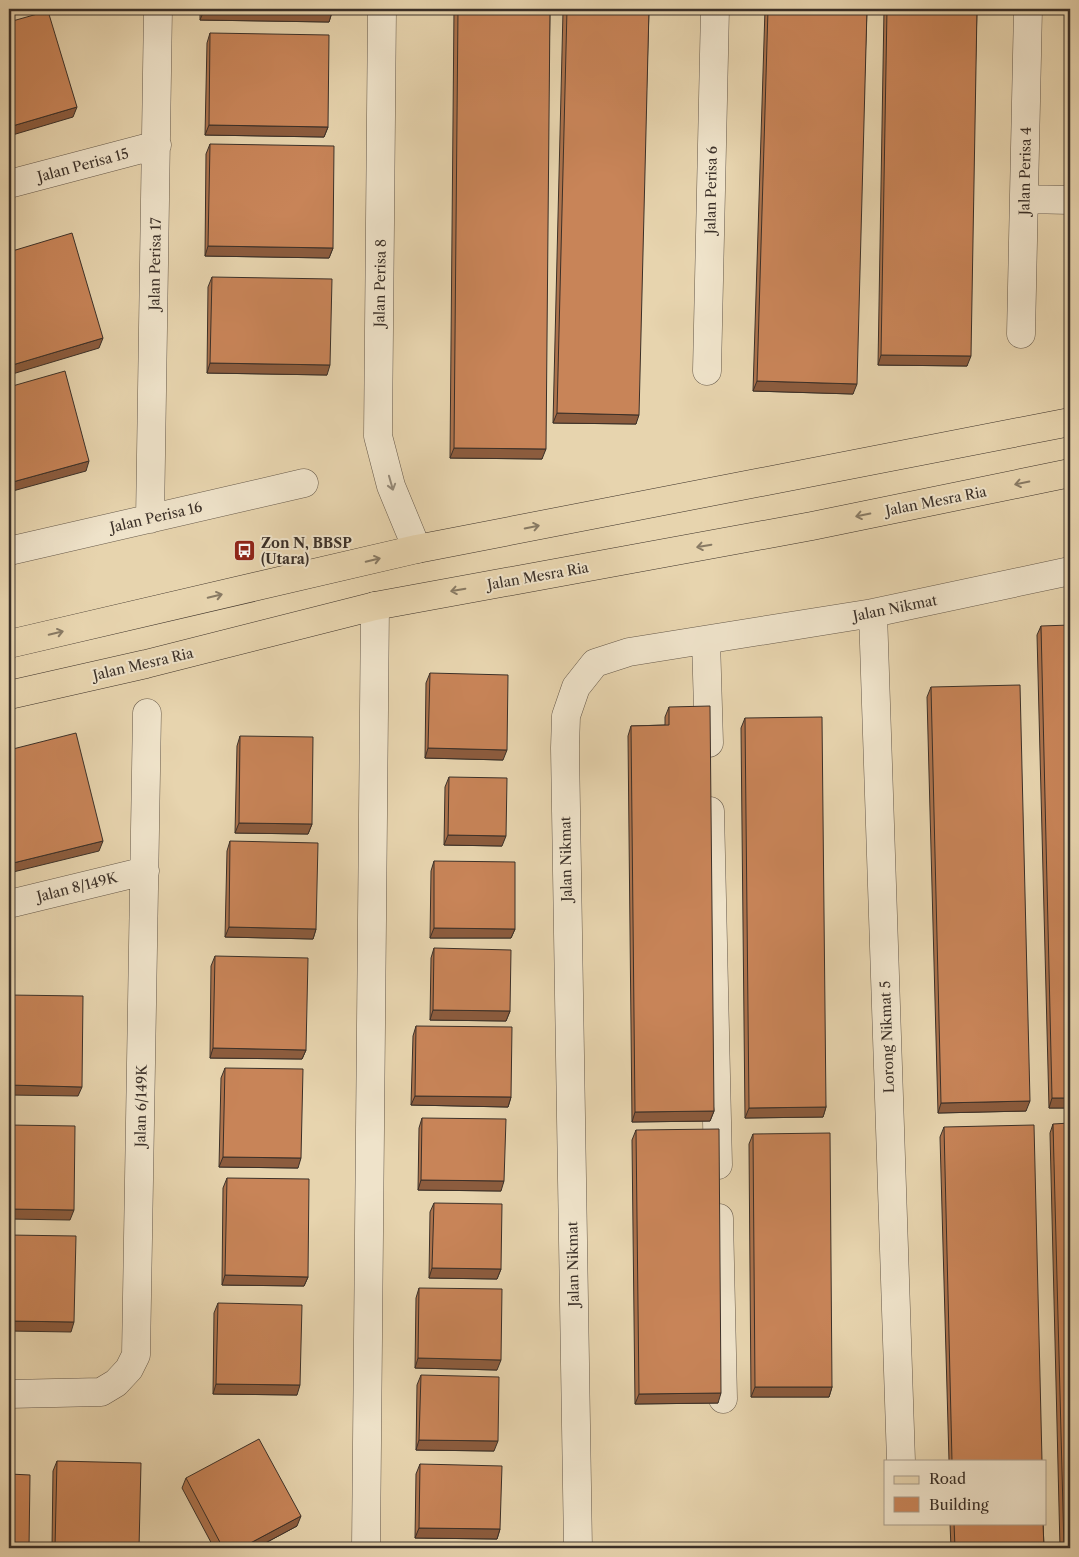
<svg xmlns="http://www.w3.org/2000/svg" width="1079" height="1557" font-family="'Libre Caslon Text',serif">
<rect width="100%" height="100%" fill="#e7d4ae"/>
<filter id="stains"><feTurbulence type="fractalNoise" baseFrequency=".004" numOctaves="4"/><feColorMatrix values="0 0 0 0 .2 0 0 0 0 .09 0 0 0 0 .02 0 0 0 .5 -.17"/></filter>
<radialGradient id="worn" r=".72"><stop offset=".6" stop-color="#630" stop-opacity="0"/><stop offset="1" stop-color="#630" stop-opacity=".3"/></radialGradient>
<g fill="none" stroke-linecap="round" stroke-linejoin="round">
<defs>
<path id="minor" d="M382,9L378,436L391,486L417,549
M9,184L157,145
M1024,199L1070,200
M1021,334L1028,9
M707,371L715,9
M150,519L158,9
M9,551L304,483
M873,613L901,1461
M706,640L709,743
M710,811L718,1165
M9,904L145,871
M719,1218L723,1399
M9,1394L101,1392L116,1383L129,1369L136,1355L147,713
M366,1548L375,606
M578,1548L565,748L566,716L576,687L595,663L629,652L873,613L1070,571"/>
<path id="major" d="M9,644L417,549L1070,422
M9,695L146,664L375,606L812,526L1070,473"/>
</defs>
<use href="#minor" stroke="#66594a" stroke-width="29"/>
<use href="#major" stroke="#3b3028" stroke-width="29"/>
<use href="#minor" stroke="#efe3ca" stroke-width="28"/>
<use href="#major" stroke="#e7d4ae" stroke-width="28"/>
</g>
<path fill="#ac724c" stroke="#3b3028" d="M200,9H333L329,22L200,20Z
M454,9H550L542,459L450,458Z
M564,9H649L636,424L553,423L563,11Z
M765,9H867L853,394L753,391Z
M884,9H977L967,366L878,365Z
M210,33L328,127L324,137L205,135L207,43Z
M210,144L333,248L329,258L205,256L206,154Z
M212,277L327,375L207,373L208,287Z
M1041,626L1070,1108H1049L1037,635Z
M430,673L503,760L425,758L426,683Z
M931,687L1026,1111L938,1113L927,697Z
M669,707L714,1111L710,1121L632,1122L628,736L631,726L665,725V717Z
M745,718L826,1107L823,1117L745,1118L741,728Z
M240,736L312,824L308,834L235,833L237,746Z
M449,777L502,846L444,845L445,787Z
M230,841L316,929L313,939L225,937L227,851Z
M434,861L515,929L511,938H430L431,871Z
M434,948L510,1011L506,1021L430,1020L431,958Z
M215,956L306,1050L302,1059L210,1058L211,966Z
M416,1026L511,1097L508,1107L411,1105L413,1036Z
M225,1068L298,1168L219,1167L221,1078Z
M422,1118L501,1191L418,1190L419,1128Z
M1053,1124L1070,1548H1060L1050,1133Z
M944,1127L1042,1461H949L940,1137Z
M636,1130L718,1403L635,1404L632,1140Z
M753,1134L832,1387L829,1397H751L749,1144Z
M227,1178L308,1277L304,1286L222,1285L223,1188Z
M434,1203L501,1269L497,1279L429,1278L430,1212Z
M419,1288L497,1370L415,1368L416,1298Z
M218,1303L297,1395L213,1394L214,1313Z
M421,1375L494,1451L416,1450L417,1385Z
M57,1461L139,1548H52L53,1471Z
M420,1464L500,1529L497,1539L415,1538L416,1474Z
M186,1478L297,1526L256,1548H214L182,1488Z
M950,1523H1043L1044,1548H951Z"/>
<path fill="#8c5c3e" stroke="#3b3028" d="M204,10L332,12L329,22L200,20Z
M77,107L73,117L9,136V127Z
M209,125L328,127L324,137L205,135Z
M208,246L333,248L329,258L205,256Z
M103,338L99,348L9,375V366Z
M881,355L971,356L967,366L878,365Z
M210,363L330,365L327,375L207,373Z
M757,381L857,384L853,394L753,391Z
M557,413L639,415L636,424L553,423Z
M454,448L546,449L542,459L450,458Z
M89,461L86,471L9,492V483Z
M428,748L507,750L503,760L425,758Z
M239,823L312,824L308,834L235,833Z
M448,835L506,836L502,846L444,845Z
M103,841L99,851L9,873V864Z
M229,927L316,929L313,939L225,937Z
M434,928L515,929L511,938H430Z
M433,1010L510,1011L506,1021L430,1020Z
M213,1048L306,1050L302,1059L210,1058Z
M9,1085L82,1087L78,1096L9,1095Z
M415,1096L511,1097L508,1107L411,1105Z
M1052,1098H1070V1108H1049Z
M1030,1101L1026,1111L938,1113L941,1103Z
M826,1107L823,1117L745,1118L749,1108Z
M714,1111L710,1121L632,1122L635,1112Z
M223,1157L301,1158L298,1168L219,1167Z
M421,1180L504,1181L501,1191L418,1190Z
M9,1209L74,1210L70,1220L9,1219Z
M432,1268L501,1269L497,1279L429,1278Z
M225,1275L308,1277L304,1286L222,1285Z
M9,1321L74,1322L71,1332L9,1331Z
M418,1358L501,1360L497,1370L415,1368Z
M216,1384L300,1385L297,1395L213,1394Z
M755,1387H832L829,1397H751Z
M721,1393L718,1403L635,1404L639,1394Z
M419,1440L498,1441L494,1451L416,1450Z
M301,1516L297,1526L256,1548H241Z
M419,1528L500,1529L497,1539L415,1538Z"/>
<path fill="#c88458" stroke="#3b3028" d="M204,9H333L332,12L204,10Z
M458,9H550L546,449L454,448Z
M567,9H649L639,415L557,413Z
M768,9H867L857,384L757,381Z
M887,9H977L971,356L881,355Z
M48,11L77,107L9,127V22Z
M210,33L329,35L328,127L209,125Z
M210,144L334,146L333,248L208,246Z
M72,233L103,338L9,366V252Z
M212,277L332,279L330,365L210,363Z
M65,371L89,461L9,483V387Z
M1070,625V1098H1052L1041,626Z
M430,673L508,675L507,750L428,748Z
M1020,685L1030,1101L941,1103L931,687Z
M710,706L714,1111L635,1112L631,726L669,725V707Z
M822,717L826,1107L749,1108L745,718Z
M76,733L103,841L9,864V750Z
M240,736L313,737L312,824L239,823Z
M449,777L507,778L506,836L448,835Z
M230,841L318,843L316,929L229,927Z
M434,861L515,862V929L434,928Z
M434,948L511,950L510,1011L433,1010Z
M215,956L308,958L306,1050L213,1048Z
M9,995L83,996L82,1087L9,1085Z
M416,1026L512,1027L511,1097L415,1096Z
M225,1068L303,1069L301,1158L223,1157Z
M422,1118L506,1119L504,1181L421,1180Z
M1070,1123V1548H1064L1053,1124Z
M9,1125L75,1126L74,1210L9,1209Z
M1034,1125L1042,1461H952L944,1127Z
M719,1129L721,1393L639,1394L636,1130Z
M830,1133L832,1387H755L753,1134Z
M227,1178L309,1179L308,1277L225,1275Z
M434,1203L502,1204L501,1269L432,1268Z
M9,1235L76,1236L74,1322L9,1321Z
M419,1288L502,1289L501,1360L418,1358Z
M218,1303L302,1305L300,1385L216,1384Z
M421,1375L499,1377L498,1441L419,1440Z
M259,1439L301,1516L241,1548H223L186,1478Z
M57,1461L141,1463L139,1548H55Z
M420,1464L502,1466L500,1529L419,1528Z
M9,1474L30,1475L29,1548H9Z
M954,1523H1043L1044,1548H955Z"/>
<defs><path id="oneway-shaft" d="M-6 0H5M1.5-3L5.5 0L1.5 3" fill="none" stroke-width="1.6" stroke-linecap="round" stroke-linejoin="round" transform="scale(1.25)"/></defs>
<use stroke="#958a79" href="#oneway-shaft" transform="translate(391 483) rotate(74)"/>
<g stroke="#887a64">
<use href="#oneway-shaft" transform="translate(1022 483) rotate(169)"/>
<use href="#oneway-shaft" transform="translate(863 515) rotate(169)"/>
<use href="#oneway-shaft" transform="translate(532 527) rotate(-11)"/>
<use href="#oneway-shaft" transform="translate(704 546) rotate(170)"/>
<use href="#oneway-shaft" transform="translate(373 560) rotate(-13)"/>
<use href="#oneway-shaft" transform="translate(458 590) rotate(170)"/>
<use href="#oneway-shaft" transform="translate(215 596) rotate(-13)"/>
<use href="#oneway-shaft" transform="translate(56 633) rotate(-13)"/>
</g>
<defs>
<symbol id="bus-square" viewBox="-11 -11 22 22"><rect x="-9" y="-9" width="18" height="18" rx="4" fill="#8f2418" stroke="#efe3ca"/><path d="M-5-6H5V4H4V6H2V4H-2V6H-4V4H-5ZM-3.5-4V0h7V-4ZM-3.5 1.2v1.5H-2V1.2ZM2 1.2v1.5H3.5V1.2Z" fill="#fff"/></symbol>
</defs>
<g fill-rule="evenodd">
<use href="#bus-square" x="232" y="538" width="25" height="25"/>
</g>
<g text-anchor="middle" stroke-width="4" stroke-linejoin="round" paint-order="stroke">
<g font-size="14" fill="#3b3028" stroke="#efe3ca">
<text transform="translate(83 165) rotate(-15)" y="5">Jalan Perisa 15</text>
<text transform="translate(1025 171) rotate(-89)" y="5">Jalan Perisa 4</text>
<text transform="translate(711 190) rotate(-89)" y="5">Jalan Perisa 6</text>
<text transform="translate(155 264) rotate(-89)" y="5">Jalan Perisa 17</text>
<text transform="translate(380 283) rotate(-89)" y="5">Jalan Perisa 8</text>
<text transform="translate(936 501) rotate(-11)" y="5">Jalan Mesra Ria</text>
<text transform="translate(156 517) rotate(-13)" y="5">Jalan Perisa 16</text>
<text transform="translate(538 576) rotate(-10)" y="5">Jalan Mesra Ria</text>
<text transform="translate(895 608) rotate(-11)" y="5">Jalan Nikmat</text>
<text transform="translate(143 664) rotate(-13)" y="5">Jalan Mesra Ria</text>
<text transform="translate(566 859) rotate(-91)" y="5">Jalan Nikmat</text>
<text transform="translate(77 887) rotate(-14)" y="5">Jalan 8/149K</text>
<text transform="translate(887 1037) rotate(-92)" y="5">Lorong Nikmat 5</text>
<text transform="translate(141 1106) rotate(-89)" y="5">Jalan 6/149K</text>
<text transform="translate(573 1264) rotate(-91)" y="5">Jalan Nikmat</text>
</g>
<g font-size="14" font-weight="bold" fill="#3b3028" stroke="#efe3ca" text-anchor="start">
<text x="261" y="548">Zon N, BBSP<tspan x="261" dy="16">(Utara)</tspan></text>
</g>
</g>
<rect width="1079" height="1557" fill="none" stroke="#e7d4ae" stroke-width="30"/>
<rect x="10" y="10" width="1059" height="1537" fill="none" stroke="#3b3028" stroke-width="2.5"/>
<rect x="15" y="15" width="1049" height="1527" fill="none" stroke="#3b3028"/>
<rect x="884" y="1460" width="162" height="65" fill="#efe3ca" stroke="#a79b89"/>
<rect x="894" y="1476" width="25" height="8" fill="#e7d4ae" stroke="#a79b89"/>
<text x="929" y="1484" font-size="15" fill="#3b3028">Road</text>
<rect x="894" y="1497" width="25" height="15" fill="#c88458" stroke="#a79b89"/>
<text x="929" y="1510" font-size="15" fill="#3b3028">Building</text>
<rect width="100%" height="100%" filter="url(#stains)"/>
<rect width="100%" height="100%" fill="url(#worn)"/>
</svg>
